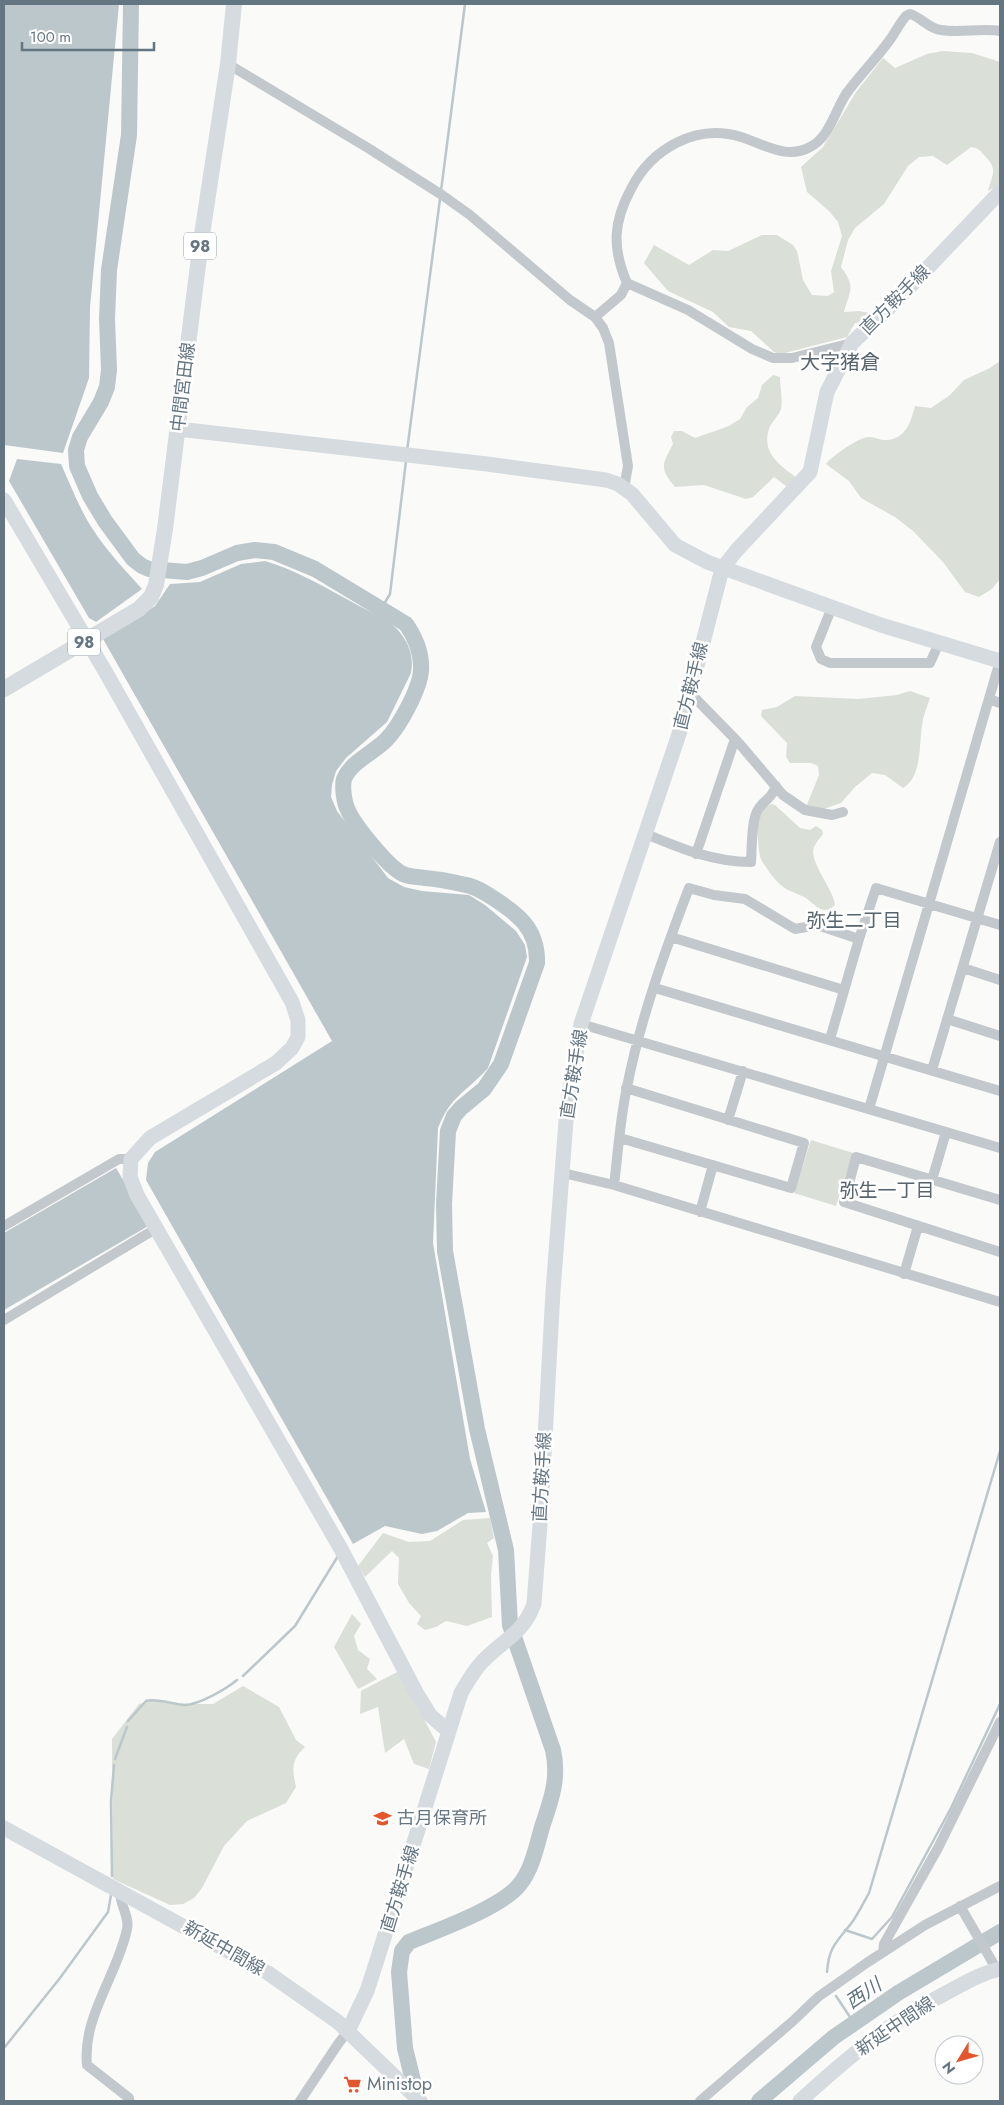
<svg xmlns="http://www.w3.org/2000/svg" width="1004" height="2105" font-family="Jost,'Noto Sans JP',sans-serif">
<rect width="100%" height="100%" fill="#fafaf8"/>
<path fill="#dadfd7" d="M942,51L972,53L1000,62V184L988,191C993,173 998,169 984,155C980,150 978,148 971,147L947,165L933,156L919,157L908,166L884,204L855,228L848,240L841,267C856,287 850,290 844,312L859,311L874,314L865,322L855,323L847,337L781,354L774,352L751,331L729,327L713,312L668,291L644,263L654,245L689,265L713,250L728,251L762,235H777L793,245L797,251L803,280L812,295L828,296L834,292L831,271L842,236L838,222L829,211L807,192L801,167L823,147L856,92L883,58L895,68L927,54Z
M1000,361V579L992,589L979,597L965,592L943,562L913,531L895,517L861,498L849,481L826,464C832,456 859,437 869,437C875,437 882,441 888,440C907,438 911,420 915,406L931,408L950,395L964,380L990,368Z
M773,375L780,377C780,386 783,400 781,409C779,416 771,422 769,429C761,454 781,466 798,479L790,489L774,477L753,497L746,499L704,485L675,487C659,468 662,465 673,444L671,437L674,431H682L695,438L729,426L740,419L747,407L758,398L762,385Z
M910,691L930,698C927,707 923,716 922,725C919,745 922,777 903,788L885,775L872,773L855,787L841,803L821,810L806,807L819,775L818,766L811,763H790L786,757L787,743L761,716L762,710L777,707L795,696L858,699L897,695Z
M771,804L775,805L800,828L810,830L816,826L822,830L823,834C820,838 816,842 814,847C808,861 834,890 835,905C823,917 816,905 806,898C801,895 794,893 788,890C778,885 768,871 762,861C757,852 758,826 757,814L762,809Z
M811,1140L853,1153L836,1206L794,1193Z
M490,1518L494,1538L487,1543L493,1556L491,1575L492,1617L467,1626L446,1621L436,1627L425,1630L417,1624L421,1616L409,1603L398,1584L399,1558L392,1551L365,1577L358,1566L383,1533L409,1542L430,1541L463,1520Z
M352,1614L361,1624L354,1636L358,1650L370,1659L367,1669L377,1679L358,1689L334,1647Z
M399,1671L436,1742L429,1769L414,1764L404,1739L385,1753L378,1707L360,1714L361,1691Z
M243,1686L279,1707L296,1740L305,1747C291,1760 292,1769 296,1787L286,1803L247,1821L224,1846L202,1888L194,1898L183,1904L170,1905L113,1879L112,1739L139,1704L154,1700L186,1704H213Z"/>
<path fill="#bbc7cb" d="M4,4H119L90,307L89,378L63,453L4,445Z
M17,459L61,464C71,486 79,508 92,528C106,550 125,570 142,589L96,622L89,618L9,481Z
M265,561C296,570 324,587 352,602C367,611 386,617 398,630C409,643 414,656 411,673L387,722L346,758L336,771L332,785L331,797L337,811L388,878L404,887L422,891L469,895L485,905L516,931L525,945L527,957L488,1068C467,1092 451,1095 438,1128L433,1243L470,1459L486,1512L468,1513L437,1531L422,1534L385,1526L353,1544L146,1180L148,1163L155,1152L332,1041L103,639L155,606L170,584L200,582L241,564Z
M116,1168L150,1225L4,1310V1233Z"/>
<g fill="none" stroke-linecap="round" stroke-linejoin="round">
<path stroke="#bbc7cb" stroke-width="2.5" d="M441,191L465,4
M407,451L440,199
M381,609L390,594L406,461
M243,1676L295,1626L338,1556
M128,1721L146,1701C156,1698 173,1704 184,1705C199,1705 226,1689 237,1680
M115,1759L127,1727
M112,1876L111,1801L114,1765
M845,1930L872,1939L892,1917L951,1808L1000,1704
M827,1972C829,1945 838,1941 853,1921C859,1912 864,1902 869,1893L1000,1451
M836,1996L854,2023
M4,2048L60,1978L108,1912L111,1895"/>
<path stroke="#bbc7cb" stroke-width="16" d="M131,4L129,135L109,270L107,319L109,370L107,387L101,402L80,437L76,450L77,466L90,496L105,521L133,559L142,566L149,569L187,572L202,568L237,553L255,550L274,552L315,569L406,624C415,637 422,654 421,670C420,689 399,727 386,740C373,753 351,762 344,779C342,786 344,801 347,808C353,824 388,867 403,874C409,877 419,877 425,878C439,879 453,882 466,885C475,886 483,892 490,896C517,913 538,928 537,963L501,1064L484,1089L461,1108L454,1116L448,1131L444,1204L445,1251L477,1429L506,1550L510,1625L553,1750C559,1777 552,1798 543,1824C537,1843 533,1868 520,1884C503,1907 438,1930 409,1942L402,1951L399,1972L405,2048L418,2101
M759,2101L834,2037L898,1993L1000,1932"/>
<path stroke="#c3c8cc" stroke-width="10" d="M228,64L368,148L442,195L470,215L570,300L595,317L603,328L609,343L628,466L624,488
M595,317L621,295L627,283
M852,343L792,358H773L752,349L688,310L627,283C612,248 613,222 631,189C651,149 696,123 741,137C764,144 786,160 810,147C829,138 835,111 846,94C859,76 876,59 889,41C895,33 899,24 906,16L910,14C921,17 929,29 941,30C960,33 981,28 1000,31
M832,607L816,647L821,659L830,663H930L939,643
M688,698L696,699L738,742L783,795L805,810L832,815L843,812
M989,699L1000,703
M646,834C680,848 713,862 751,862C752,849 751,818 759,808C767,797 770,801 776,786
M696,854L735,739
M671,937L844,990
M963,968L1000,980
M655,988L1000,1091
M947,1019L1000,1036
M581,1024L1000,1148
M830,1039L859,939
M932,1070L1000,842
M869,1109L1000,661
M728,1120L743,1071
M620,1138L791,1188L804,1143L626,1088
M563,1173L614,1185L1000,1302
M932,1180L946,1132
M614,1185C618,1153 620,1119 627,1087C640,1020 665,951 689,888L714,895L745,899L795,929L817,925L859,939L876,888L1000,925
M1000,1200L856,1157L844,1202L1000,1252
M700,1212L713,1165
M4,1226L119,1159H131
M904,1274L918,1226
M4,1320L157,1228
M120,1891C119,1903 130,1917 127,1929C118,1974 82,2017 87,2065L129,2098V2101
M960,1906L993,1963L994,1970
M883,1952L884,1944L938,1848L1000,1722
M300,2101L338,2044L348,2031
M700,2101L793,2021L818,1997L868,1962L925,1925L1000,1886"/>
<path stroke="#d6dbdf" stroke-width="15" d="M178,429L487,464L606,480L618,484L632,494L675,545L707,562L881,625L1000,661
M4,500L105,671L292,1002L298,1020V1037L292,1048L276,1063L150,1138L131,1159L130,1177L137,1195L341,1549L417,1694L430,1715L448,1731
M4,1828L268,1973L338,2022L420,2101
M348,2031L367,1991L377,1960L461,1693C468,1681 474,1670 483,1661C504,1639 523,1634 534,1604L541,1511L553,1291L567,1108L581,1024L680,731L722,569L736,551L810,472L827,392L852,343L898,299L1000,192
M800,2101C847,2058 891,2021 948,1992C965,1983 981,1973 1000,1969"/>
<path stroke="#d6dbdf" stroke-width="16" d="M4,689L139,609L151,597L156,585L165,529L201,241L228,64L234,4"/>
</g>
<defs>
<symbol id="school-bare" viewBox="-9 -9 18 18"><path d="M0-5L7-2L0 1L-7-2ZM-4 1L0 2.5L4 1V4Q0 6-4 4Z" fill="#e4572e" stroke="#fff" stroke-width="2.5" paint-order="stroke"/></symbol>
<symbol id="supermarket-bare" viewBox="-9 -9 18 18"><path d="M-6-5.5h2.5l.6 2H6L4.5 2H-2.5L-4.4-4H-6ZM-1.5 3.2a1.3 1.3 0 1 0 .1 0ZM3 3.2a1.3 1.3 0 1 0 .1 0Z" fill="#e4572e" stroke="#fff" stroke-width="2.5" paint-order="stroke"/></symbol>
</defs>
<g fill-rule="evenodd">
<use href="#school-bare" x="370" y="1806" width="25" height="25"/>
<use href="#supermarket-bare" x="340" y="2072" width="25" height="25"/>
</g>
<g text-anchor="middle" stroke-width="5" stroke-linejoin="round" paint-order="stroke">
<g fill="#fff" stroke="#939fa8" stroke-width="1">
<rect x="184" y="232.5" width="32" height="27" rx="4"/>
<rect x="68" y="628.5" width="32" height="27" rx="4"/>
</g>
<g font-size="16" font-weight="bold" fill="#657683">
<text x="200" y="252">98</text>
<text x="84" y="648">98</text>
</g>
<g font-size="18" fill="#657683" stroke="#fff">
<text transform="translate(895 300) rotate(-45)" y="6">直方鞍手線</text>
<text transform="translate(183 387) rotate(-83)" y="6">中間宮田線</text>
<text transform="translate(691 686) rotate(-76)" y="6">直方鞍手線</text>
<text transform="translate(574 1074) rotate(-81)" y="6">直方鞍手線</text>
<text transform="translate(542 1477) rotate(-87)" y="6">直方鞍手線</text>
<text transform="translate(400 1889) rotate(-73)" y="6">直方鞍手線</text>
<text transform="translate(224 1948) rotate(30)" y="6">新延中間線</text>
<text transform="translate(895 2026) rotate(-34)" y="6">新延中間線</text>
</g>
<g font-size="18" fill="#657683" stroke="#fff" text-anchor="start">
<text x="397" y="1824">古月保育所</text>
<text x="367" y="2090">Ministop</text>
</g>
<g font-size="19" fill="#57646e" stroke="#fff">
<text x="854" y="927">弥生二丁目</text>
<text x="887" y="1197">弥生一丁目</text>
</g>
<g font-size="19" font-style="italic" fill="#60757c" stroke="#fff">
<text transform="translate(863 1993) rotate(-34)" y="7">西川</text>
</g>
<g font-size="20" fill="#57646e" stroke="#fff">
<text x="840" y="369">大字猪倉</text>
</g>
</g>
<rect width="1004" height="2105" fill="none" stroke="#657683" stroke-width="10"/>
<g transform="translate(959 2060) rotate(233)"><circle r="24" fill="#ffffff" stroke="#c1c8cd"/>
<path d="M0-4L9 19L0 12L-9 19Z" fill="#e4572e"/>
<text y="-8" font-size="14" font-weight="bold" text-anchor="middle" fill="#657683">N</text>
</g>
<path d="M22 42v8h132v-8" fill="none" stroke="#657683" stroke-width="2.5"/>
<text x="30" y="42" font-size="15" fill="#657683" stroke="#ffffff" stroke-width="4" paint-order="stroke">100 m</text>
</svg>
